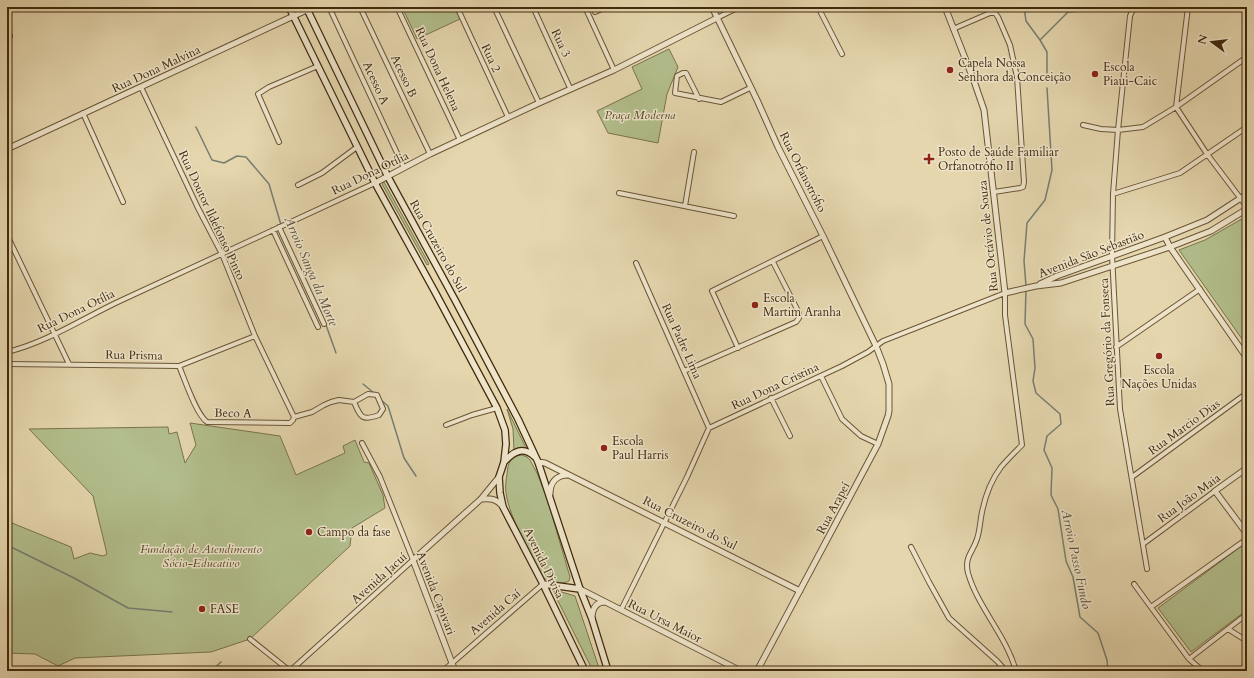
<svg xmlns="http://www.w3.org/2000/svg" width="1254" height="678" font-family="Cardo,serif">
<rect width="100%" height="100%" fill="#e5d6ae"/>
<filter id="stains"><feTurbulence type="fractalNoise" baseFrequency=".005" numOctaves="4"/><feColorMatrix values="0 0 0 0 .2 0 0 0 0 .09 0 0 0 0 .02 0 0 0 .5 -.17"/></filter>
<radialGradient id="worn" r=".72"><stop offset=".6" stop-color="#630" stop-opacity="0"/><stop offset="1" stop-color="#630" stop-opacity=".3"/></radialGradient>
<path fill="#b2be8c" stroke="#7a744d" d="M402,7H455L460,19L417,39Z
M669,49L678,67L667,94L658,143L608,133L597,111L642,89L632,67Z
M384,182L429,264L427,265L382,184Z
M1247,216V346L1179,250L1205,240Z
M507,409L526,448H518L514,450L513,429Z
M190,423L280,436L296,475L345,453L343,446L355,440L364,462L369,463L383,495L385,508L352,528L350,546L250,639L211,652L75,658L58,666L35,654L7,653V523H12L71,547L74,559L90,553L103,556L107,554L93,496L29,429L168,427L169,434L177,432L185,463L196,445Z
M522,455L527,457L530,460L537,473L547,498L570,577L569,581C562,585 550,582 543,578C531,553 510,520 506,493C505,487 506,480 507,474C508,463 510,456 522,455Z
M1247,542V610L1191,652L1158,608Z
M555,590L575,596L600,671H593L553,591Z"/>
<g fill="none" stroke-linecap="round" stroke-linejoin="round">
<path stroke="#767f72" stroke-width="1.5" d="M1024,7L1026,21L1040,40L1047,52V73
M1041,39L1068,12L1090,10L1099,7
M196,127L212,160L224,163L237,156L246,157L269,184L281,225
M1026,286L1024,261L1027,223L1045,200L1052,170L1047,88
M309,287L321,312
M1026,290L1025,324L1033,339L1035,368L1033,381L1036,393L1060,414L1061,424L1047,436L1044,450L1052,468L1051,495L1058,509L1066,561L1073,577L1080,617L1098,633L1107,660L1108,671
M326,325L336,353
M363,384L374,393
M381,400L388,406L404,458L416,476
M11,547L74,578L128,608L172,612
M211,671L221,662"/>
<defs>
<path id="minor" d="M329,7L404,168
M360,7L430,154
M397,7L460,140
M457,7L508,117
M494,7L539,103
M533,7L570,88
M585,7L614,70
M818,7L842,54
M1134,7L1130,16L1118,130L1113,194L1112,255L1120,409L1147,569
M1188,7L1176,107L1207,154L1247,207
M595,12L606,7
M717,18L739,7
M953,29L990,13H995L998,17L1010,45L1017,77L1024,182L1023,187L1020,188L994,192
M7,37L10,36
M141,87L198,208L222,254L255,336L294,417
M699,99L686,73H683L677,76L675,93L721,102L750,88
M83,113L123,202
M1083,125L1101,129L1118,130L1143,127L1176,107L1247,57
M279,142L258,94L269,87L318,66
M298,185L322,173L357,147
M619,193L734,216
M1113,194L1180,173L1247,127
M685,206L694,152
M279,227L324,324
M273,230L318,327
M7,235L69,364
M636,263L709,428
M1116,347L1200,289
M738,348L712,291L823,236
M7,352C48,342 85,317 122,300C207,261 291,222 375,183
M7,364L179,366L255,336
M179,366C185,380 196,414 207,422L290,423L293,420L294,417
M684,371L796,322L799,318V313L773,262
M821,376L842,419L861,436L878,444
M771,398L790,436
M294,417L312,412L324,405L331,402L339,400L354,402L368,394L377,395L383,409L379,415C362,421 361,418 354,402
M446,425L472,415L497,408
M1132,477L1247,393
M1143,544L1215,491
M911,547L929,582L949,618L997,661L1006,671
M1134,584L1189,659L1203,671
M1151,607L1247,539
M621,610L687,477L709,428L842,366L868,352L883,341L1005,293V315L1022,445C1015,452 1008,459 1001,467C992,479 985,497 982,512C980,521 980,530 977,539C973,552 964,557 968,573C978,608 1006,635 1016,671
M1228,629L1247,641
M250,639L290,671
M1189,659L1247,614
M290,671L413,560L380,477L362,443
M443,671L543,584"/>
<path id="tertiary" d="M712,7L757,100L778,147L823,236L876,346L883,364L889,384V411L888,416L878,444L757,671
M945,7L974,81L984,110L1005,293L1036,286L1061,283L1170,247L1211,231L1247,209
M7,149L313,7
M375,183L430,154L539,103L614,70L717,18
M1165,237L1170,247L1247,358
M1040,284L1057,276L1165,237L1207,220L1247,194
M538,462L545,463L800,591
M1247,468L1215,491L1247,534
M550,494C550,482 557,475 568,475
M481,499C491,498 497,499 503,507
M580,589L741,671
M592,619C592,610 595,602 605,602
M455,671L413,560L481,499L499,477"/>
<path id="secondary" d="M289,7L375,183L435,292L497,408L505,430L506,444L504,462L499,477L500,493L503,507L543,584L585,671
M306,7L388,177L455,300L518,419L538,462L580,589L592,619L608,671
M504,462C514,451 523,446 535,457
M543,584L580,589"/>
</defs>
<use href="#minor" stroke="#6a5536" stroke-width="6"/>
<use href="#tertiary" stroke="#6a5536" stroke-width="7"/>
<use href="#secondary" stroke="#412a0e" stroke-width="8"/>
<use href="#minor" stroke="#eee4ca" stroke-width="4"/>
<use href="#tertiary" stroke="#eee4ca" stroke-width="5"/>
<use href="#secondary" stroke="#eee4ca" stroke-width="5.5"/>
</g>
<g fill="#8f2418" stroke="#eee4ca" stroke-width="1.5">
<circle cx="950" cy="70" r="4"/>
<circle cx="1095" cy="74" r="4"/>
<path d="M927 153h4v4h4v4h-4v4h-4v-4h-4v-4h4z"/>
<circle cx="755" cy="305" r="4"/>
<circle cx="1159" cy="356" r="4"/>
<circle cx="604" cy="448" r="4"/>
<circle cx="309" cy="532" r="4"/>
<circle cx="202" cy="609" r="4"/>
</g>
<g text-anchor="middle" stroke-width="3" stroke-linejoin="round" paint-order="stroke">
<g font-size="12" fill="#412a0e" stroke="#eee4ca">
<text transform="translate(561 43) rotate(65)" y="4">Rua 3</text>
<text transform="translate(491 58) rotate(65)" y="4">Rua 2</text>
<text transform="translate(156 69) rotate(-25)" y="4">Rua Dona Malvina</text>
<text transform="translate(438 69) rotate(65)" y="4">Rua Dona Helena</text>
<text transform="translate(404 76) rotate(65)" y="4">Acesso B</text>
<text transform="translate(376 83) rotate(65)" y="4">Acesso A</text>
<text transform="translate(803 172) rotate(63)" y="4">Rua Orfanotrófio</text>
<text transform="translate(370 173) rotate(-26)" y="4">Rua Dona Otília</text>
<text transform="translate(212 215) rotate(65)" y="4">Rua Doutor Ildefonso Pinto</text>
<text transform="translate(988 236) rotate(-96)" y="4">Rua Octávio de Souza</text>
<text transform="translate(438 246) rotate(61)" y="4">Rua Cruzeiro do Sul</text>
<text transform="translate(1091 254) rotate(-21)" y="4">Avenida São Sebastião</text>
<text transform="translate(76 311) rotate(-26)" y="4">Rua Dona Otília</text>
<text transform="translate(682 341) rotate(66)" y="4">Rua Padre Lima</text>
<text transform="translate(1107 342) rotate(-93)" y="4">Rua Gregório da Fonseca</text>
<text transform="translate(134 355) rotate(1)" y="4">Rua Prisma</text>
<text transform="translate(775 386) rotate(-25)" y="4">Rua Dona Cristina</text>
<text transform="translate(233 413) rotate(1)" y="4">Beco A</text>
<text transform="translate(1184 427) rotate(-36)" y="4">Rua Marcio Dias</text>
<text transform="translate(1189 498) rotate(-36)" y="4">Rua João Maia</text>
<text transform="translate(833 508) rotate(-62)" y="4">Rua Arapeí</text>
<text transform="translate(690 523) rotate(27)" y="4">Rua Cruzeiro do Sul</text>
<text transform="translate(544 563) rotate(64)" y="4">Avenida Divisa</text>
<text transform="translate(379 578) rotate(-42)" y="4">Avenida Jacuí</text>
<text transform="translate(436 593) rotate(69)" y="4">Avenida Capivari</text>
<text transform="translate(495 612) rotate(-41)" y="4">Avenida Caí</text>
<text transform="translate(665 621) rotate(27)" y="4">Rua Ursa Maior</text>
</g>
<g font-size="12" fill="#412a0e" stroke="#eee4ca" text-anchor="start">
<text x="958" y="67">Capela Nossa<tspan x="958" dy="14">Senhora da Conceição</tspan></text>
<text x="1103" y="71">Escola<tspan x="1103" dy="14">Piaui-Caic</tspan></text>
<text x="938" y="156">Posto de Saúde Familiar<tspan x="938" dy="14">Orfanotrófio II</tspan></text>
<text x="763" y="302">Escola<tspan x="763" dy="14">Martim Aranha</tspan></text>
<text x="1159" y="374" text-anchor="middle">Escola<tspan x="1159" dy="14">Nações Unidas</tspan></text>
<text x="612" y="445">Escola<tspan x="612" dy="14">Paul Harris</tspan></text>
<text x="317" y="536">Campo da fase</text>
<text x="210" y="613">FASE</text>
</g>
<g font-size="12" font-style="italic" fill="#584827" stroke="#eee4ca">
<text x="640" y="119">Praça Moderna</text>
<text x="201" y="553">Fundação de Atendimento<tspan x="201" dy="14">Sócio-Educativo</tspan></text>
</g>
<g font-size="13" font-style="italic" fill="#574d38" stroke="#eee4ca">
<text transform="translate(312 271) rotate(67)" y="5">Arroio Sanga da Morte</text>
<text transform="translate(1077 559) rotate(78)" y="5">Arroio Passo Fundo</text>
</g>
</g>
<rect width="1254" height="678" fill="none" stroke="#e5d6ae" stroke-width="24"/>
<rect x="8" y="8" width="1238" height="662" fill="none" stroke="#412a0e" stroke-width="2"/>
<rect x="12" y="12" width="1230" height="654" fill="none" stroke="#412a0e"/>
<g transform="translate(1212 42) rotate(285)" stroke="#eee4ca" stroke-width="3" paint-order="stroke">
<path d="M0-3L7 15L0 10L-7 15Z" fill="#412a0e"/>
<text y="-6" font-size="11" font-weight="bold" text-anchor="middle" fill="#412a0e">N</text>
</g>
<rect width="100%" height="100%" filter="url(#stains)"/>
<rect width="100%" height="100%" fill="url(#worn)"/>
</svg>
